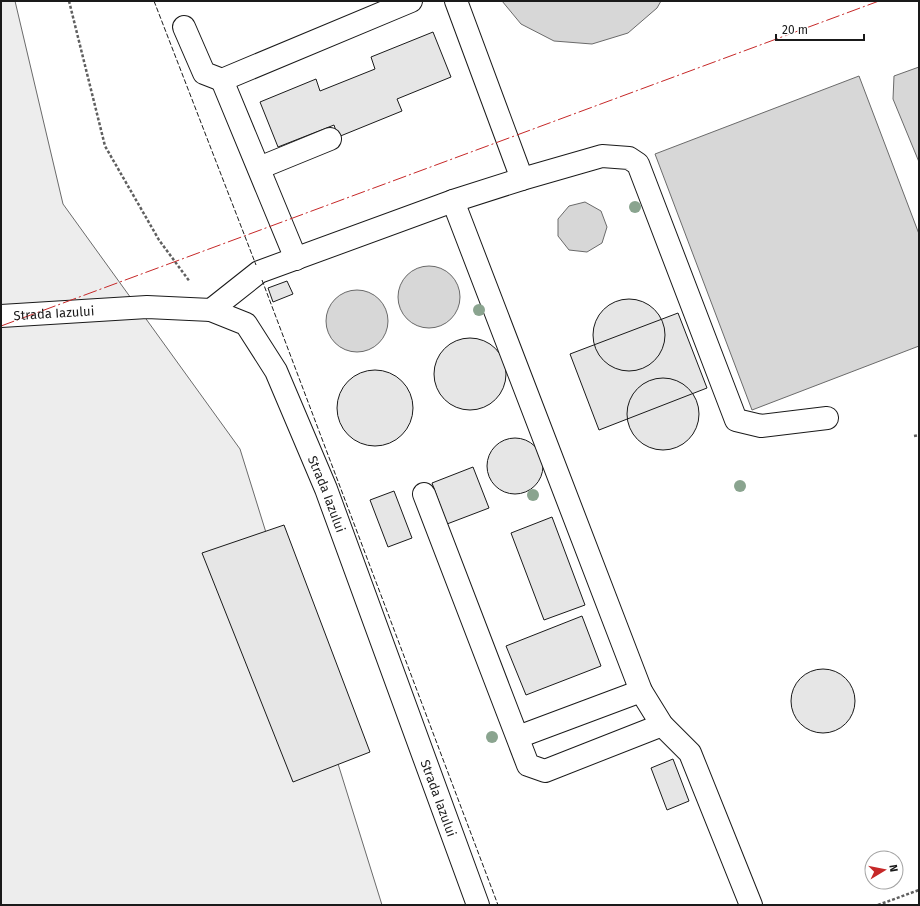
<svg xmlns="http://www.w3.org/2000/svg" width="920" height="906" font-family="'Fira Sans',sans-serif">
<rect width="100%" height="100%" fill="#fff"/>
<path fill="#ededed" stroke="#6a6a6a" d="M1,1H15L63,204L240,449L382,905H1Z"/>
<path fill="#d7d7d7" stroke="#6a6a6a" d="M502,1H661L657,8L628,33L592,44L554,41L521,24Z
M919,67V162L893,99L894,76Z
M859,76L919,234V346L752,410L655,154Z
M585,202L601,211L607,227L602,243L587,252L569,250L558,236V219L569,206Z
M398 297a31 31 0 1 1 62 0a31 31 0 1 1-62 0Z
M326 321a31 31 0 1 1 62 0a31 31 0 1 1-62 0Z"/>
<path fill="#e6e6e6" stroke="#1a1a1a" d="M433,32L451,77L397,99L402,111L338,137L334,125L278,147L260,102L316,79L320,91L375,69L371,57Z
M287,281L293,294L273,302L268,288Z
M593 335a36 36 0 1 1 72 0a36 36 0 1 1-72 0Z
M678,313L707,388L599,430L570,354Z
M434 374a36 36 0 1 1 72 0a36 36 0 1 1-72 0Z
M337 408a38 38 0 1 1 76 0a38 38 0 1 1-76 0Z
M627 414a36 36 0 1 1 72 0a36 36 0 1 1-72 0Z
M487 466a28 28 0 1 1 56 0a28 28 0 1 1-56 0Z
M473,467L489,508L447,524L432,483Z
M394,491L412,538L388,547L370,500Z
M552,517L585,605L544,620L511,533Z
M284,525L370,752L293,782L202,553Z
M582,616L601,666L526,695L506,646Z
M791 701a32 32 0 1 1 64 0a32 32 0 1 1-64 0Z
M673,759L689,801L667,810L651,768Z"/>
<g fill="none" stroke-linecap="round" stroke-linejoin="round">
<defs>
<g id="minor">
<path d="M456,1L522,179"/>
<path d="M184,27L204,73L222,80"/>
<path d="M259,168L330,139"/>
<path d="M453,201L641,691L662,725L690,753L751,905"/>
<path d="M296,259L222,80L411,1"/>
<path d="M211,310L259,272L453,201L522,179L602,156L629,158L638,164L736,420L761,426L827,418"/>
<path id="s1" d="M1,316L147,307L211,310L246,324L276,371L326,489L478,905"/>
<path d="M424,494L528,765L545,771L662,725"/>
<path d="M518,737L641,691"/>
</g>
</defs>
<use href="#minor" stroke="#1a1a1a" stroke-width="24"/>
<path stroke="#5f5f5f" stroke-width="2.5" stroke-dasharray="3 2" stroke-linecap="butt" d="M69,1L105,146L159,240L190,282
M914,436L919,435
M878,905L919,890"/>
<use href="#minor" stroke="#fff" stroke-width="22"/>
<path stroke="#1a1a1a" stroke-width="1" stroke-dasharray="5 2" stroke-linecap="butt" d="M154,1L256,265
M262,280L498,905"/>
<path stroke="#c62828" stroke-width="1" stroke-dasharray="14 3 2 3" stroke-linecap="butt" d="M1,326L879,1"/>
</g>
<g fill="#8aa48f">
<circle cx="635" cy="207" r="6"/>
<circle cx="479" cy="310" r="6"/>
<circle cx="740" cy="486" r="6"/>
<circle cx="533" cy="495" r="6"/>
<circle cx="492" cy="737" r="6"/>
</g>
<g text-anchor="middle" stroke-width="3" stroke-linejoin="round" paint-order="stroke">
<g font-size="13" fill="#1a1a1a" stroke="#fff">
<text dy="5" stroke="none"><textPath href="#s1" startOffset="53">Strada Iazului</textPath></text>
<text dy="5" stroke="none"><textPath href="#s1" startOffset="437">Strada Iazului</textPath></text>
<text dy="5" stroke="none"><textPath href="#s1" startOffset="761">Strada Iazului</textPath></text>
</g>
</g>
<rect width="920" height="906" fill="none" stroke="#1a1a1a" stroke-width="4"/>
<g transform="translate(884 870) rotate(80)"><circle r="19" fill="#ffffff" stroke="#a3a3a3"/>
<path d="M0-3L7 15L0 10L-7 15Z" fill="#c62828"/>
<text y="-6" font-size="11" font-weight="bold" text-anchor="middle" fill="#1a1a1a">N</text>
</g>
<path d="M776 34v6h88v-6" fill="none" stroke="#1a1a1a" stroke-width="2"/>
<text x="782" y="34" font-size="12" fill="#1a1a1a" stroke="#ffffff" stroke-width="3" paint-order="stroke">20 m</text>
</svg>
